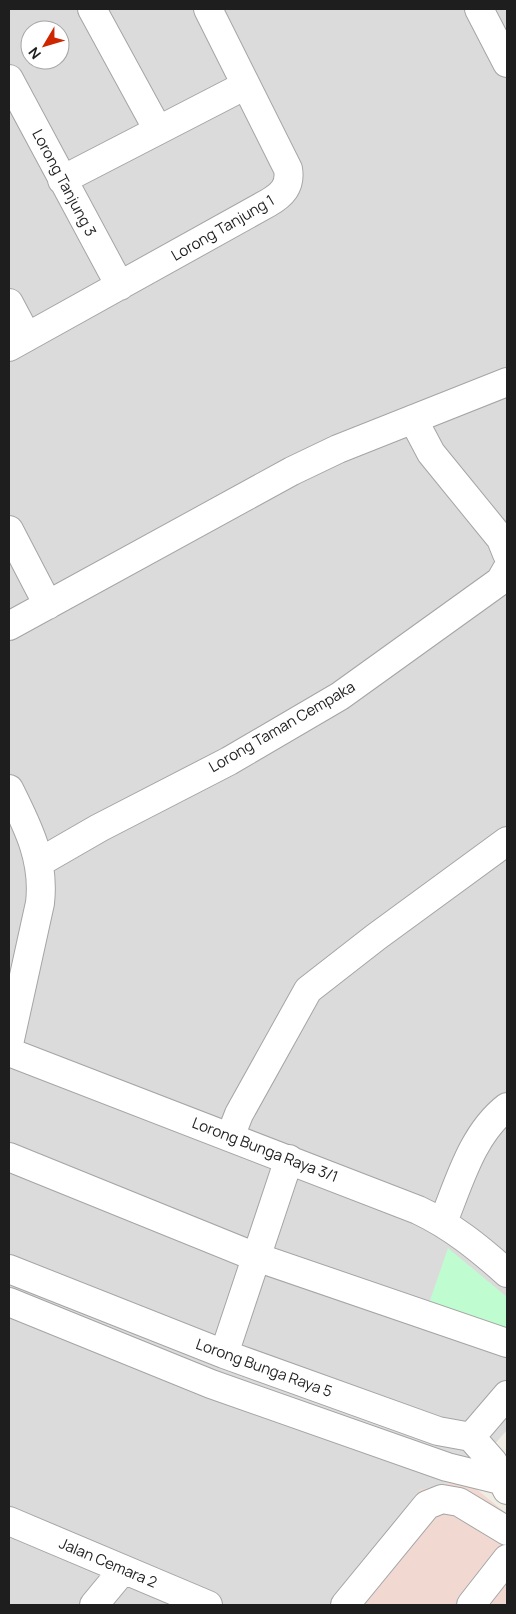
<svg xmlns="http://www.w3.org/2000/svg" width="516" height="1614" font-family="Manrope,sans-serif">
<rect width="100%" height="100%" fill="#f0eee4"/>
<path fill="#dcdbdb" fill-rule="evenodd" d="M9,9H505L507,14V1430L464,1479L420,1490L330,1605H9ZM30,30H60V60H30Z"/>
<path fill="#f1d9d2" d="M464,1479L507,1514V1605H330L420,1490Z"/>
<path fill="#bffccf" d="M448,1248L507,1297V1336L427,1309Z"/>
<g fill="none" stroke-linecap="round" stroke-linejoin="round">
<defs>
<path id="minor" d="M92,9L158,130
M479,9L507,63
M9,79L120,286
M62,180L246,85
M9,303L27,337
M9,347L268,203C282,195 291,186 288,169L208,9
M413,419L431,453L501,539L507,554
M9,530L48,605
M9,626L292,471L338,449L507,382
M9,789C28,827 45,860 40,903L9,1044
M40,862L99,828L229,761L340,696L500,581L507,569
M9,1052L418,1210C452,1226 479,1248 507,1273
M230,1137L239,1114L308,990L376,937L507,841
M9,1157L256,1257L507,1343
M443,1222C459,1183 472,1134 507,1107
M9,1269L224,1354L438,1431L471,1437
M9,1302L211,1384L447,1467L504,1481
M224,1354L289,1159
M471,1437L493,1462L507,1490
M471,1437L507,1395
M9,1521L208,1605
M94,1605L123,1570
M345,1605L427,1505L442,1499L459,1502L507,1531
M471,1605L507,1559"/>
</defs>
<use href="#minor" stroke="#a5a5a5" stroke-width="30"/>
<use href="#minor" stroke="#fff" stroke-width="28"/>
</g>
<g text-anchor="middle" stroke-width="4" stroke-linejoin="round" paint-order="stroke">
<g font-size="15" fill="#1e1e1e" stroke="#fff">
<text transform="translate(64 183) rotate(62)" y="5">Lorong Tanjung 3</text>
<text transform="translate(223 228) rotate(-30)" y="5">Lorong Tanjung 1</text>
<text transform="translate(282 727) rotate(-30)" y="5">Lorong Taman Cempaka</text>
<text transform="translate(265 1150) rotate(21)" y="5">Lorong Bunga Raya 3/1</text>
<text transform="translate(264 1368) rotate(20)" y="5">Lorong Bunga Raya 5</text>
<text transform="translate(108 1563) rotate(23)" y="5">Jalan Cemara 2</text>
</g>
</g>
<rect width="516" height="1614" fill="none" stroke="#1e1e1e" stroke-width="20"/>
<g transform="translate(45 45) rotate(232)"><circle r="24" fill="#ffffff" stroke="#a5a5a5"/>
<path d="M0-4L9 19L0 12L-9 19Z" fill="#cd2600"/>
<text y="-8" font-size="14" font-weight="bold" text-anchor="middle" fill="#1e1e1e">N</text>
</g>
</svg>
